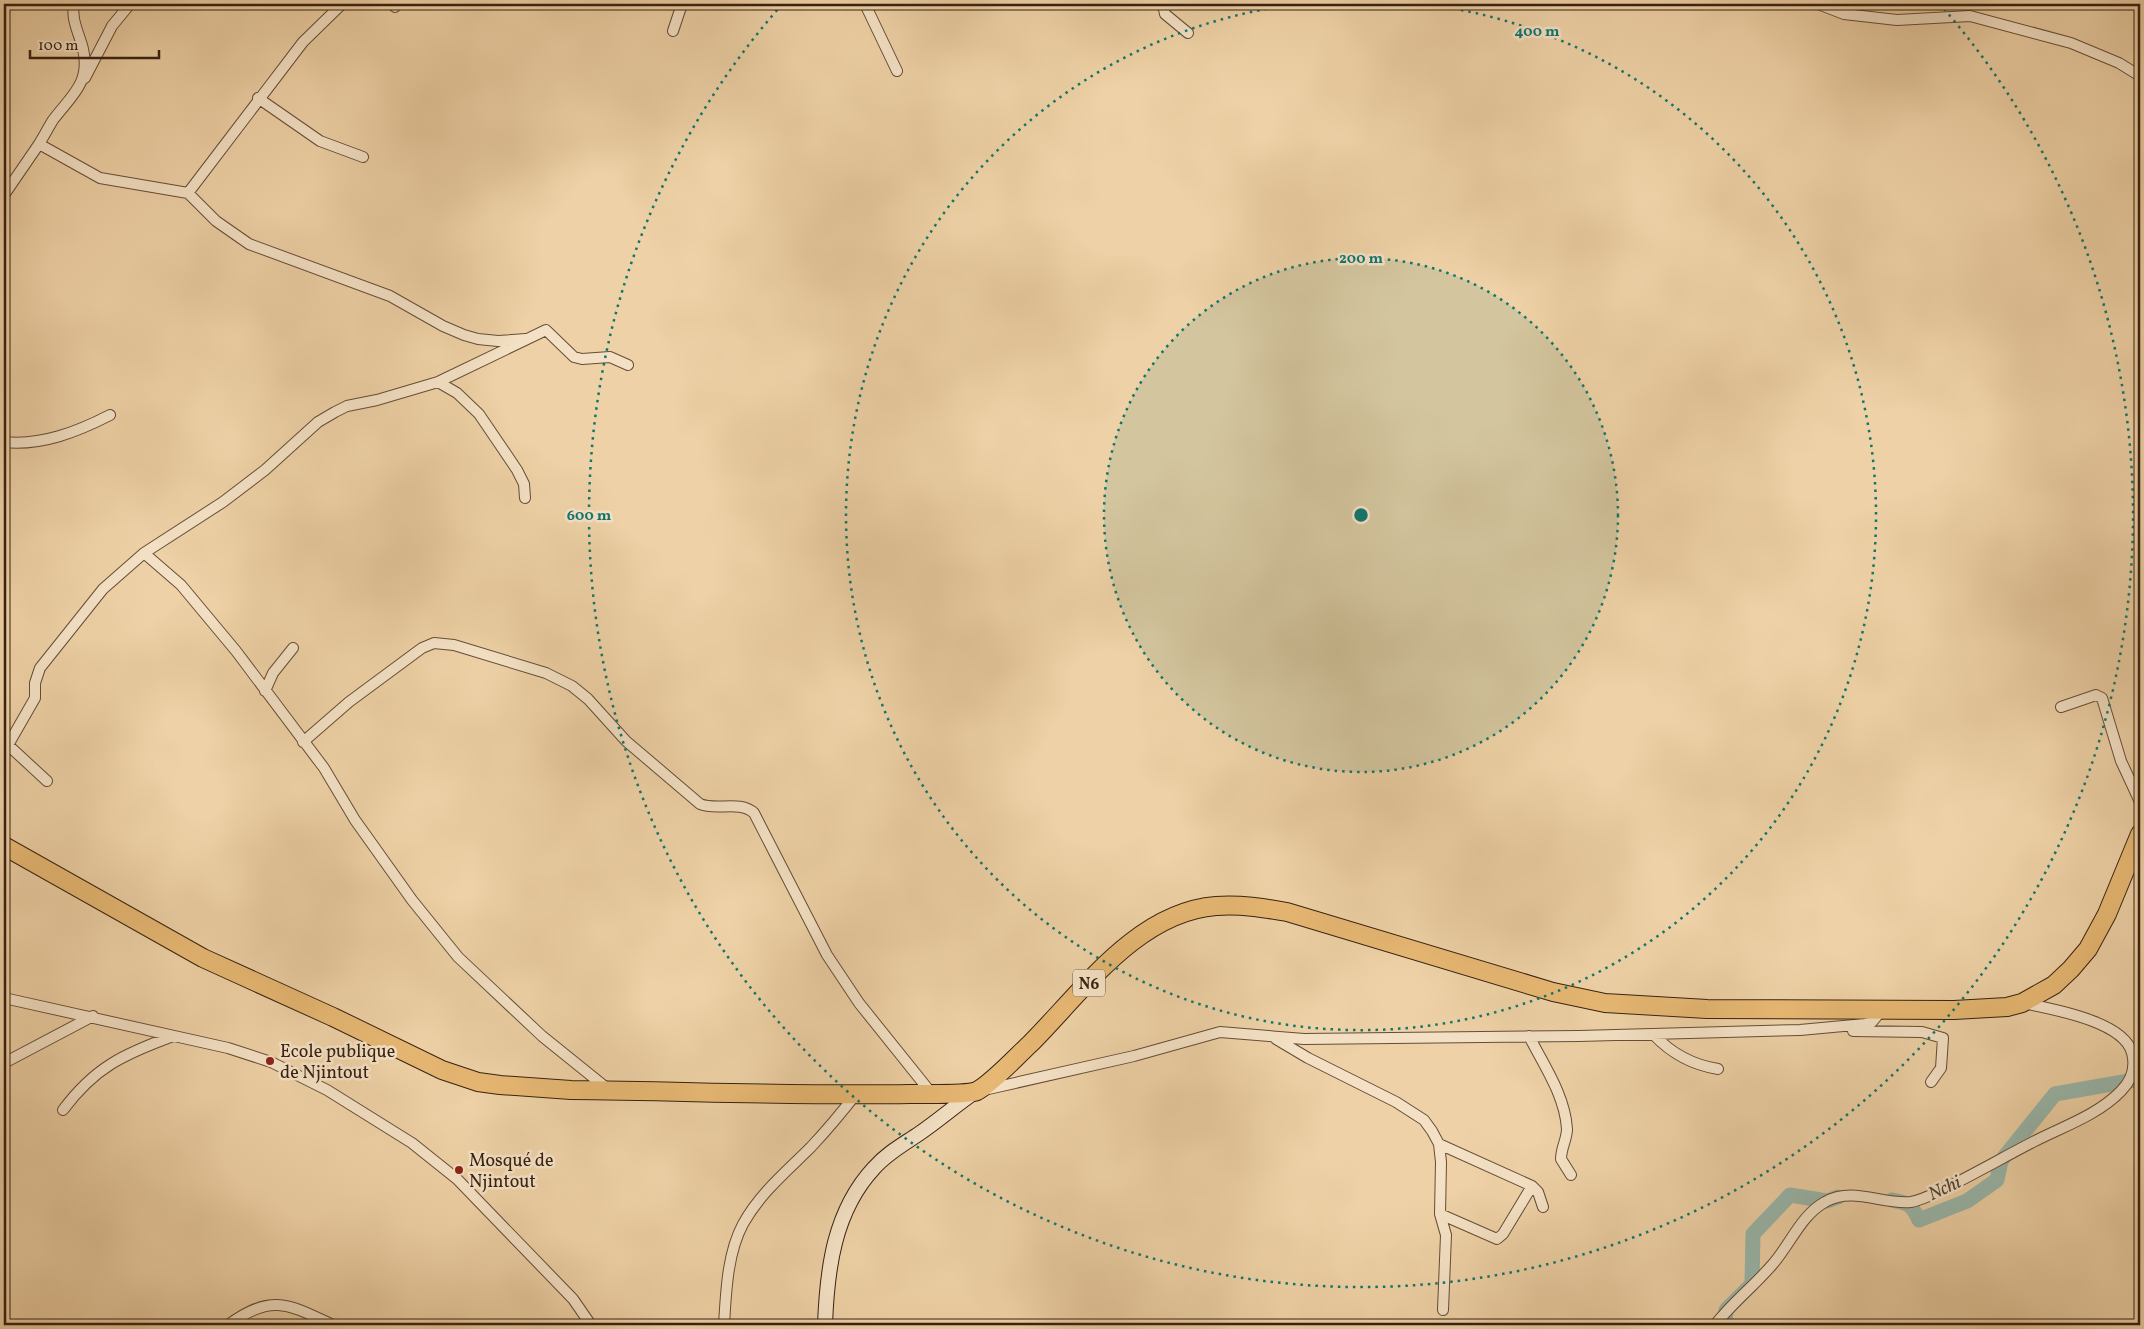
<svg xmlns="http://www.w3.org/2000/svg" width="2144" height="1329" font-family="Vollkorn,serif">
<rect width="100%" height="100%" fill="#eed1a6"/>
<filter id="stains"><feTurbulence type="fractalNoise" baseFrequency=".004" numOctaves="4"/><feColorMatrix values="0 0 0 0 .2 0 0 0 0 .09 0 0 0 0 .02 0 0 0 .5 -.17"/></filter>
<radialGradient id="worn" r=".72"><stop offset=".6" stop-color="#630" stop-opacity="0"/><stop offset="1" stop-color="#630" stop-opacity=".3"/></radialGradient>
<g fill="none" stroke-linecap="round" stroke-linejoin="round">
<path stroke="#99b7ab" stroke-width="15" d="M1892,1200C1909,1203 1912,1205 1919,1220L1967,1201L1997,1180L2001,1161L2055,1094L2140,1079
M1725,1325L1726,1310L1752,1284L1753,1234L1790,1195L1827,1201L1838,1197"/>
<defs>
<path id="street" d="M392,4L395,7
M865,4L897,71
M1163,4L1165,14L1188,33
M1818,4L1844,14L1897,20L1970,16L2071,43L2119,63L2140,76
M673,31L682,4
M85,78L112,26L130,4
M258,98L320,141L363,157
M39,144C44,136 48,128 53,120C71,96 91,83 83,49C79,33 71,20 74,4
M188,193L216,221L249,244L390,296L443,326L464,335L478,339L498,341L526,339
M4,195L39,144L100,178L188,193L303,42L342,4
M438,382L457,393L479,414L517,470L524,484L525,498
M4,442C41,446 77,432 110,415
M144,553L223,502L265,470L318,422L335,412L347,406L377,400L438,382L546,330L574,357L582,359L610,357L628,365
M265,691L273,673L293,648
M2061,707L2096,695L2102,698L2121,761L2140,802
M303,742L349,702L422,648L434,643L454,645L546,673L572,686L588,699L626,741L700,804C716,811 740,800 754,813L827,955L859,1003L932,1094
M8,745L47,781
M4,752L35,698V683L40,668L103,589L144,553L181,585L236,651L324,768L355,820L412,900L458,957L542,1036L609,1090
M4,998L228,1048L271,1062L327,1090L412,1143L457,1179L573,1299L591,1325
M1853,1031L1922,1032L1943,1038L1941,1068L1931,1082
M1654,1035C1671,1053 1693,1065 1718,1069
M1529,1036C1543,1064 1565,1095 1567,1129C1567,1139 1561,1148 1561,1159L1571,1175
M1276,1039L1308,1058L1396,1102L1424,1120L1432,1131L1439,1144L1441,1162L1440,1214L1446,1235L1443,1310
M4,1063L93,1016
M984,1090L1134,1056L1220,1032L1304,1039L1579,1036L1800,1030L1865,1024L1872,1022L1882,1010
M63,1110C95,1067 124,1054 173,1036
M1439,1144L1532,1186L1538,1192L1543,1207
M1440,1214L1497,1239L1503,1234L1532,1186
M228,1325C272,1293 288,1304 333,1325
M724,1325C726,1293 727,1254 743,1224C760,1193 787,1171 811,1147C827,1130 842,1112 856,1094
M1715,1325C1732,1303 1754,1286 1772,1265C1790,1245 1801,1215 1825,1202C1853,1186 1882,1205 1911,1202C1923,1200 1935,1193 1946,1188C1976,1173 2004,1157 2033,1142C2062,1127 2098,1115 2121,1091C2132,1080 2136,1068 2132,1053C2124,1021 2051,1009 2023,1003"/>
<path id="secondary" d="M825,1325C827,1269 834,1211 874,1168C887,1153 904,1144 920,1133C939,1120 956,1105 975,1092"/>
<path id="highway" d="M4,846L203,958L333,1017L442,1070L478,1082L500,1085L571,1090C684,1091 797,1096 910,1094C923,1094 968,1095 977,1091C992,1083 1017,1056 1030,1044C1082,992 1137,912 1216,906C1240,904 1264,908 1287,912L1553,992L1605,1003L1707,1009L1954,1010L2007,1007L2022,1003L2054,985L2071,969L2088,949L2107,914L2140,834"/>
</defs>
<use href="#street" stroke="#654d37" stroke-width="12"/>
<use href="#secondary" stroke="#372112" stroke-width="16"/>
<use href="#highway" stroke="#372112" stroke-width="20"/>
<use href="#street" stroke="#f4e1c5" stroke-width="10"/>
<use href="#secondary" stroke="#f4e1c5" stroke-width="14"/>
<use href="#highway" stroke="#e7b873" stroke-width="18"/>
</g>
<circle cx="1361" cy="515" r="257" fill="#0f766e" fill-opacity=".12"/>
<g fill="none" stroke="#0f766e" stroke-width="2.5" stroke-dasharray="2.5 5">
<circle cx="1361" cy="515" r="257"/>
<path d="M1424 4A515 515 0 1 1 1298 4"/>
<path d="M1944 9A772 772 0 1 1 778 9"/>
</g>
<g fill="#8f2418" stroke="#f4e1c5" stroke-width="2">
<circle cx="270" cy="1061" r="5"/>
<circle cx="459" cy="1170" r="5"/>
</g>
<g text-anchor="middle" stroke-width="5" stroke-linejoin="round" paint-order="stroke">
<rect fill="#f4e1c5" stroke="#705b48" stroke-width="1" x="1073" y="969.5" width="32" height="27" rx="4"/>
<g font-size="16" font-weight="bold" fill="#372112">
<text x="1089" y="989">N6</text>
</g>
<g font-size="18" fill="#372112" stroke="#f4e1c5" text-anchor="start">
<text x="280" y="1057">Ecole publique<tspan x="280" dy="21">de Njintout</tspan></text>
<text x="469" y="1166">Mosqué de<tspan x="469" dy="21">Njintout</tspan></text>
</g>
<g font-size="19" font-style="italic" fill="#504638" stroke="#f4e1c5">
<text transform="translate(1944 1187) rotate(-25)" y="7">Nchi</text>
</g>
</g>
<circle cx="1361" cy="515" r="8" fill="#0f766e" stroke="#f4e1c5" stroke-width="2.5"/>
<g font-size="15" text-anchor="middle" font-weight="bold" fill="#0f766e" stroke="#f4e1c5" stroke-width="5" stroke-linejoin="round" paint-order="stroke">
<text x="1537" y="36">400 m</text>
<text x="1361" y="263">200 m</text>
<text x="589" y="520">600 m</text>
</g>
<rect width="2144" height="1329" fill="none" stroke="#eed1a6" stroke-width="20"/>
<rect x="5" y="5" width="2134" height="1319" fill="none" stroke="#372112" stroke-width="2.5"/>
<rect x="10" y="10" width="2124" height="1309" fill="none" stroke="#372112"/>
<path d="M30 50v8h129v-8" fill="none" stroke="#372112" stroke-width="2.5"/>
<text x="38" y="50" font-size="15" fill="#372112" stroke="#f4e1c5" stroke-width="4" paint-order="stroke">100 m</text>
<rect width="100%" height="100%" filter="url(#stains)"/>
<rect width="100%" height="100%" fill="url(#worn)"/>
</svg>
